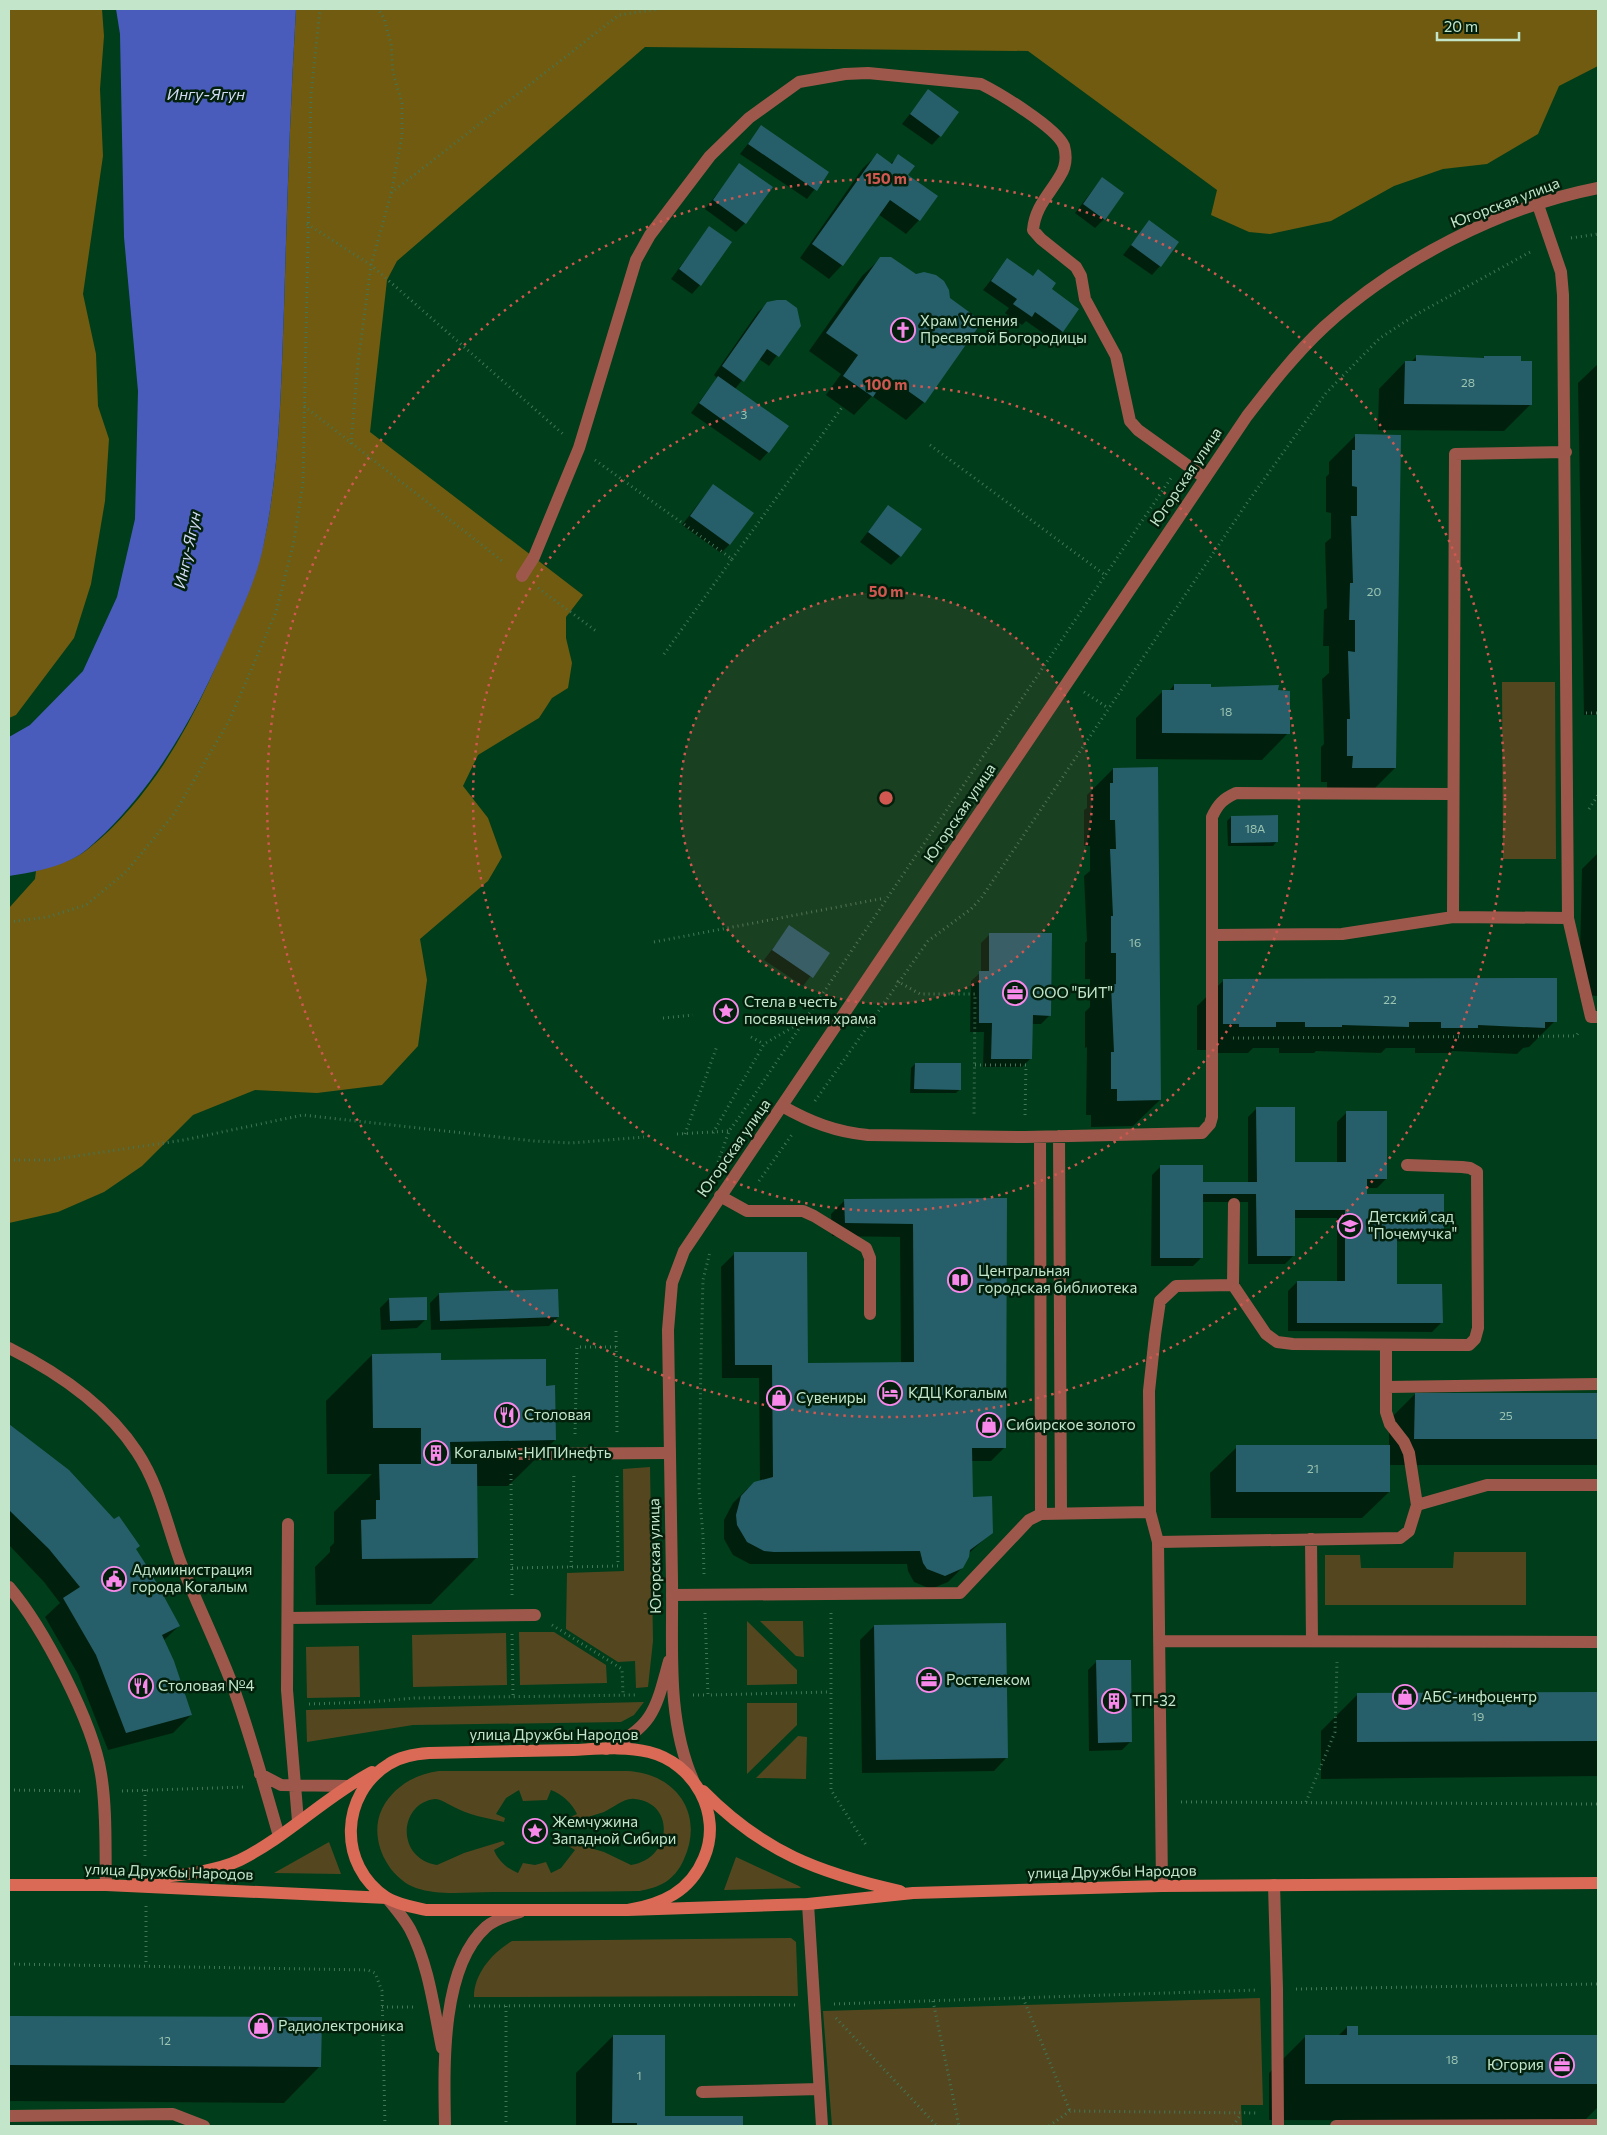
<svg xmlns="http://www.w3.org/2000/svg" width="1607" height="2135" font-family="Commissioner,sans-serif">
<rect width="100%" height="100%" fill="#003d1a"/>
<path fill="#544720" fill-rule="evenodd" d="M1502,682H1555L1556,859H1503Z
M650,1467L653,1641L648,1687L636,1688L635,1661L618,1662L566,1629L567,1573L624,1571L623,1469Z
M1454,1552H1526V1605H1325V1555H1360L1361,1568H1453Z
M747,1621L797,1670V1684L747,1685Z
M760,1621H803L804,1657L796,1656Z
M519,1632H554L606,1665L607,1683L520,1685Z
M506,1633L507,1685L413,1687L412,1635Z
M359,1646L360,1697L307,1698L306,1647Z
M644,1702L634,1715L621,1722L413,1725L307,1742L306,1710Z
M747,1703H797V1725L747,1774Z
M798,1736L807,1737L806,1779L756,1778Z
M439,1771H627C675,1773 705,1813 684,1859C680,1869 672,1879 662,1884C655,1888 647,1889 640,1891C590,1892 541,1892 492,1892C468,1892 439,1896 416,1888C387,1877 368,1838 382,1809C393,1787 415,1774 439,1771ZM519,1790L523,1801L547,1800L551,1790C562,1794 572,1803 577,1814L566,1819L567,1822C579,1820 591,1816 604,1812C613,1808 625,1797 635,1799C676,1803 672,1859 631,1865L604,1852L566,1841L565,1844L575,1850L561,1868L551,1873L546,1862L535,1865L523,1863L518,1873C508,1869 498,1861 494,1850L505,1844L503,1841L464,1853L437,1865C395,1858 399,1803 435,1799C441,1799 446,1803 452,1806C468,1815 486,1818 504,1822L505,1818L496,1814L506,1798Z
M329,1842L341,1874L274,1873Z
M736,1857L799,1886L801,1888L724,1890Z
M791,1938L796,1942L798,1996L474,1997C474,1974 492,1953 512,1941Z
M1260,1998L1263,2105H1241L1242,2126H832L823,2011Z"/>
<path fill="#705b10" d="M9,9H102L104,36L100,89L103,156L83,294L96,354L98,406L109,439L105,501L91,584L74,638L16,715L9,718Z
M296,9H1598V66L1559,86L1538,134L1487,164L1443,169L1394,186L1331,221L1270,234L1249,232L1211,215L1217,190L1028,51L645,47L397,261L387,280L370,432L583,595L566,617V638L572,663L568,688L552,698L539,718L478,755L463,786L488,818L502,857L488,881L420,939L427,980L418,1046L382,1085L317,1093L255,1090L193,1115L142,1166L104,1192L58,1212L9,1223V908L35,879L36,871C55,865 73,861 88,849C165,788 209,689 243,600C250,581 260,562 264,542C280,468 281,385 284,309C287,209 290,109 296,9Z"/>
<path fill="#495cbc" d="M116,9H296C290,109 287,208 284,308C281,386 280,467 264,543C258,574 245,602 232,631C200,705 163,776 105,833C94,843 84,854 70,860C51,869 29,873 9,876V737L30,725L83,671L117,597L135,519L138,391L124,237L120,34Z"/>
<path fill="#0007" d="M928,91L940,136L932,145L902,124Z
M761,127L828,172L807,199L740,154Z
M877,155L890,164L899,156L919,220L906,234L878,214L842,265L829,279L800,258L863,168Z
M740,165L745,223L736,232L705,209Z
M1102,178L1104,219L1095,228L1075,213Z
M1149,222L1160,266L1152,275L1123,255Z
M709,228L700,285L692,294L671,279Z
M881,258L924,402L906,420L872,396L854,415L826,395L841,374L809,351L862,276Z
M1007,260L1032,277L1038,271L1050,290L1062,331L1053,340L1026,321L1022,325L1005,313L1009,308L983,290Z
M768,303L800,325L769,366L759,359L735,389L768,452L760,461L691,413L717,378L714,375L758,312Z
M1417,356L1482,359L1484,357L1531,404L1504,431L1378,430L1379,389L1405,362H1411Z
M1598,364V715H1584L1578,383Z
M1356,435L1395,768L1369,794H1327V782H1321V747L1324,744L1322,679L1329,673V646H1323L1324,610L1327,608L1325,543L1331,538V513L1326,512V477L1329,474V462Z
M713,485L730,544L721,553L682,525Z
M888,506L900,556L891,565L860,542Z
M1174,685L1277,692L1288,733L1262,760L1136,759V718L1163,691H1169Z
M1113,769L1160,1100L1133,1126L1091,1127V1115H1086L1087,1047L1085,1048V1012L1090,1007V979H1085V943L1087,941L1084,876L1090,871V846H1084V810L1087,808V795Z
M1231,817L1277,841L1273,846H1228L1227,821Z
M1598,853V996L1579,995L1582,869Z
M789,927L828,953L803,986L764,960Z
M990,934L1050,1015L1041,1024H1032L1031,1058L1022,1067H983L984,1032H970L971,981L981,972V943Z
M1224,980L1555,1021L1529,1047L1523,1048L1517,1054L1452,1051L1450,1053H1415V1048H1386L1381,1053L1316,1051L1314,1053H1279V1048H1253L1248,1053H1213V1050H1197V1006Z
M915,1064L960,1089L956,1093H910L911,1068Z
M1257,1108L1294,1163H1337V1122L1346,1113L1386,1179L1377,1188H1366V1195L1443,1232L1434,1241H1396V1285L1441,1323L1432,1332L1288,1331V1291L1297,1282H1337V1218H1293L1294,1255L1285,1264H1248V1202H1202V1257L1193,1266H1151L1152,1175L1161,1166L1202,1183H1248V1117Z
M1006,1199L1005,1447L991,1461H971L972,1498L991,1533L968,1554L962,1568L948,1582L931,1589L914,1582L908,1571L907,1564H750L733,1555L724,1539V1520L733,1503L747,1489L760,1482L759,1378H722L721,1267L734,1254L807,1364L901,1363L900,1237L832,1236L831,1214L845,1200Z
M439,1294L558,1317L549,1326L431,1330L430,1303Z
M389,1299L426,1319L417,1328L381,1330L380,1308Z
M372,1355L440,1361L544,1387L555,1440L508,1486H476L477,1557L431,1604L316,1605L315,1567L330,1552V1547L334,1543V1512L372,1474H327L326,1401Z
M1415,1394H1598V1465H1389V1492L1362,1518H1211L1210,1473L1237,1447H1389V1420Z
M9,1425L17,1430L135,1550L179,1626L163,1641L191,1715L173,1733L108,1750L78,1674L45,1617L60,1603L44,1582L9,1545Z
M874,1626L1007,1757L994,1771L862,1773L860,1640Z
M1097,1661L1131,1741L1122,1750L1089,1751L1088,1670Z
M1598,1693V1776L1321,1779V1731L1358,1694Z
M9,2017L320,2019V2066L284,2103L9,2101Z
M1347,2027L1357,2036H1598V2107L1584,2121L1269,2120V2073L1306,2036H1338Z
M613,2036L664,2118H742V2126H576V2073Z"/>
<path fill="#265f69" d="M928,89L959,112L941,137L910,114Z
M761,125L829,172L817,191L748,144Z
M877,153L892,164L898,154L915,166L908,175L938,196L920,221L890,200L843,266L812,244Z
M739,163L773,187L746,224L713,200Z
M1102,177L1124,193L1105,220L1083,204Z
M1149,220L1179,242L1161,267L1131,245Z
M709,226L732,242L701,286L679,269Z
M880,257H891L916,274L924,272L936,275L944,281L949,290L950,298L976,317L979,326L925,403L887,376L873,397L843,376L858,355L826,333Z
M1007,258L1033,276L1038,269L1056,283L1052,289L1079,309L1063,332L1035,312L1032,317L1013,304L1017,299L991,281Z
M777,300H786L797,308L801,326L779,357L767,349L744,382L722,366L767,302Z
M1416,355L1484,358V356H1521V361H1532V405L1404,404L1405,361H1416Z
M718,376L789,426L769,453L699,403Z
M1355,434L1401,435L1396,768H1352L1353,756H1347V719H1350L1348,651L1355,652V620H1349L1350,583H1353L1351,516H1357V487L1352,486V450H1355Z
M713,484L754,513L730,545L690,516Z
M888,505L922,529L901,557L868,532Z
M1174,684H1211V687L1279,685L1278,690L1290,691V734L1162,733V690H1174Z
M1158,767L1161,1100L1117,1101V1089H1111V1052H1114L1111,985L1116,984V953H1111V916H1113L1110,849H1116L1115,820H1110V783H1113V768Z
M1278,815V842L1231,843V816Z
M789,925L830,953L813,978L772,950Z
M989,933H1052L1051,1016L1033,1015L1032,1059H991L992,1023H979V971H989Z
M1557,978V1022H1545V1028L1478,1025V1028H1441V1022H1409V1027L1342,1025V1027H1305V1022H1276V1027H1239V1024H1223V979Z
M915,1063H961V1090L914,1089Z
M1256,1107H1295V1162H1346V1111H1387V1179H1367V1194H1444V1232L1397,1233V1284H1442L1443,1323H1297V1281H1345V1210H1295V1256H1257L1256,1194H1203V1258H1160V1165H1203V1182H1257Z
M1007,1198L1006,1448H972L973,1497L992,1496L993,1533L970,1550L969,1557L963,1568L945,1576L927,1569L923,1563L920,1551L774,1552L764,1551L747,1542L737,1525L736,1515L741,1496L754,1482L773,1477L772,1365H735L734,1252H807L808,1363L914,1362L913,1224L845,1223L844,1199Z
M558,1289L559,1317L440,1321L439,1293Z
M427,1297V1320L390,1321L389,1298Z
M441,1353V1360L546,1359V1386L555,1385L556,1440L450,1442L451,1464H477L478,1558L362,1559L361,1520L376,1519V1500H380L379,1464H421V1428H373L372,1354Z
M1415,1393H1598V1439H1414Z
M9,1424L69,1470L114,1519L119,1516L140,1546L136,1549L150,1571L180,1626L162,1635L174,1661L192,1715L126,1733L96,1655L63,1598L80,1587L49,1549L9,1510Z
M1236,1445H1390V1492H1236Z
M1006,1623L1008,1758L876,1760L874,1625Z
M1096,1660H1131L1132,1742L1098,1743Z
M1598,1692V1741L1357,1742V1693Z
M9,2016L322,2017L321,2067L9,2065Z
M1347,2026H1358V2035H1598V2084H1305V2035H1347Z
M613,2035H665V2116H743V2126H637V2123H612Z"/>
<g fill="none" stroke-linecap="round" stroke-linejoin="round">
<path stroke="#427656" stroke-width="3" stroke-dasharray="1 4" stroke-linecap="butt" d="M391,193L619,15L660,9
M307,224L371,265L563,434
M1571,238L1598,234
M304,406L505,563
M351,444L358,363L371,265L391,194L402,136V103L393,73L391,44L384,18L378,9
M930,445L1105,575
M595,460L732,559L662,657
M732,559L843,406
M538,588L596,631
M1084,692L1108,708
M1586,713H1598
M1589,809L1598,795
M9,922L48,917L86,905L126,872L174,814L229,721L276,612L294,541L303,482L311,95L320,9
M654,942L885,898
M897,981L920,994H975L974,1117
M663,1018L693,1015
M751,1037L764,1044
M1233,1038L1576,1036L1579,1032
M975,1065H1026L1025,1117
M815,1101L928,941L971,909L982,897L1247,503L1326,393L1380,338L1417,314L1532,251
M713,1133L764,1044L800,1023
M677,1134L729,1131
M685,1134L717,1046
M9,1160H50L184,1140L303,1115L534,1141L571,1143L644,1137
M718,1162L729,1131L738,1119L1171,478
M759,1181L793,1133
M616,1331L617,1434
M575,1434L577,1347H616
M511,1474L512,1595
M571,1567L574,1473
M512,1568L618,1566L617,1473
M704,1574L703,1535L699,1490L701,1356L703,1280L710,1252
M705,1613L708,1695L831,1692
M831,1613V1790L866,1845
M552,1625L622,1669L623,1693
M512,1634L513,1696
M693,1695H708
M309,1704L370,1702L414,1698L637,1695
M9,1790L83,1791
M145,1790V1860
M122,1791L245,1787
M1181,1802L1598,1804
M1306,1802L1335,1732L1337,1662
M146,1906V1965
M9,1964L368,1970L375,1973L382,1991L385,2126
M1296,1989L1598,1984
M1023,1998L1070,2111
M933,2001L959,2126
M834,2004L1258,1990
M469,2006L795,2005
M506,2006V2126
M382,2007H413
M836,2018L937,2126
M1049,2126L1070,2111L1259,2113
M1233,2126L1241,2114"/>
<path stroke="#9e584b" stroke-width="12" d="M1538,205L1561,272L1563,295L1568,918L1591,1017H1598
M522,576L534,557L579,448L636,260L650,235L710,156L749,118L799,82L845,74L868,73L981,84C999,93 1057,128 1064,146C1067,157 1066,167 1060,176C1049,195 1035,207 1033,230L1041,239L1076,267L1081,276L1085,299L1116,356L1130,421L1138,430L1205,478
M1453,917L1455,454L1566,452
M1214,935L1342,934L1453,917L1568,918
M782,1106C810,1122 836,1132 868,1135L1025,1137L1202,1133L1210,1124L1212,1117V817C1218,804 1223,799 1236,793L1453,794
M1059,1136L1061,1514
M720,1196L747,1211H803L814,1216L866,1248L870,1258V1314
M1233,1285L1234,1204
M1386,1345V1412L1390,1424L1404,1442L1409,1453L1417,1505
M9,1348C57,1372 107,1406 137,1452C159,1485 167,1525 180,1561C196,1602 216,1642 232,1684C250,1733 264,1785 279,1836
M1386,1387L1598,1384
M511,1454L669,1453
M1150,1512L1149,1391L1155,1335L1160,1301L1176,1286L1233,1285L1266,1334L1277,1342L1293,1344L1469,1345L1475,1339L1478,1328L1477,1172L1470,1168L1462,1167L1407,1165
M1041,1514L1150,1512L1158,1542L1162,1886
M288,1524L287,1690L298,1821
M1311,1539L1312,1641
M1158,1542L1400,1538L1409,1531L1417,1505L1487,1485H1598
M9,1587C43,1627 93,1722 101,1774C107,1810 105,1849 106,1885
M672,1595L960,1593L1029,1520L1041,1514L1040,1137
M288,1618L535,1615
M1159,1641L1598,1642
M260,1774L281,1785L348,1786
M808,1904L822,2126
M702,2092L819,2089
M9,2116L173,2114L204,2126
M1336,2126L1598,2125"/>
<path stroke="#9e584b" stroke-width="12" d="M1274,1885L1277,1989L1278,2126"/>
<path stroke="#9e584b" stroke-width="12" d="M606,1749C654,1727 656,1708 669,1661
M693,1780C666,1718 673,1648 672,1581C670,1498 669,1414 668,1330L672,1283L684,1251L1247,416C1271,385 1295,354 1324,327C1397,260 1501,207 1598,188
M387,1898C395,1908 404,1918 410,1929C429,1965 434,2010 442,2048
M445,2126C444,2069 440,1968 486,1927C495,1919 509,1915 520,1912"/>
<path stroke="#da6a56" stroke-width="12" d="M703,1791C763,1852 819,1873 900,1891
M138,1880C169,1876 213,1873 240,1860C288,1836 325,1797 372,1772
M9,1885H106L387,1898
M628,1910C662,1904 690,1892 704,1858C723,1814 694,1763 649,1752C625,1746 597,1749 573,1750C525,1751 477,1752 429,1753C415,1754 401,1756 389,1764C340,1794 337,1865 387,1898C399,1905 413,1907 426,1910H628L808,1904L913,1893L1162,1886L1598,1883"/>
</g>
<circle cx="886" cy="798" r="206" fill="#d15851" fill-opacity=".12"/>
<g fill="none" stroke="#d15851" stroke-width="2.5" stroke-dasharray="2.5 5">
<circle cx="886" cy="798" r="206"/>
<circle cx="886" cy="798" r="413"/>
<circle cx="886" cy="798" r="619"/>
</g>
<defs>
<symbol id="church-ring" viewBox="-11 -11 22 22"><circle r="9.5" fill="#03200c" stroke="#f888ea" stroke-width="1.5"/><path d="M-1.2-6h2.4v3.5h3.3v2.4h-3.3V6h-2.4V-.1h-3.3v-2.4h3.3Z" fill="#f888ea"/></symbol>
<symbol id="office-ring" viewBox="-11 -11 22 22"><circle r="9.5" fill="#03200c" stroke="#f888ea" stroke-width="1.5"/><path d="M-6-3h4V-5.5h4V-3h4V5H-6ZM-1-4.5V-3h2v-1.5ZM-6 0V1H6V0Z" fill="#f888ea"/></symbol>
<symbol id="sight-ring" viewBox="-11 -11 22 22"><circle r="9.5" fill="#03200c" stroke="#f888ea" stroke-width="1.5"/><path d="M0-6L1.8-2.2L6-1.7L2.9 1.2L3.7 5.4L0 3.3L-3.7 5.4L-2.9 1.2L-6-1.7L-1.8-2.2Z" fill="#f888ea"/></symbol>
<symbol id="school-ring" viewBox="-11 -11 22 22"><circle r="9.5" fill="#03200c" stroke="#f888ea" stroke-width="1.5"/><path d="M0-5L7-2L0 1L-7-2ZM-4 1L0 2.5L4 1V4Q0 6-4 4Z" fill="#f888ea"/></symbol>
<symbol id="library-ring" viewBox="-11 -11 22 22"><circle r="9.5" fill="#03200c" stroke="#f888ea" stroke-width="1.5"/><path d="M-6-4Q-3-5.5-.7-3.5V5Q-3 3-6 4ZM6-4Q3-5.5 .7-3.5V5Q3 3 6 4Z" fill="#f888ea"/></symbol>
<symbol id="hotel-ring" viewBox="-11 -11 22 22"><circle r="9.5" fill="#03200c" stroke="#f888ea" stroke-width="1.5"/><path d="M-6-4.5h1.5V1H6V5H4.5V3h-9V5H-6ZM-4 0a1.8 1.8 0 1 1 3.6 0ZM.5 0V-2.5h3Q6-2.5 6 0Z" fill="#f888ea"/></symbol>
<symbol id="shop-ring" viewBox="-11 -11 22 22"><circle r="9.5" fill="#03200c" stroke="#f888ea" stroke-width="1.5"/><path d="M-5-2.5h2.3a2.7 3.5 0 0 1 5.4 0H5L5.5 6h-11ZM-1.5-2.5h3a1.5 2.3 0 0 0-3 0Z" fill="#f888ea"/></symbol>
<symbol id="restaurant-ring" viewBox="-11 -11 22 22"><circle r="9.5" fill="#03200c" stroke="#f888ea" stroke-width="1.5"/><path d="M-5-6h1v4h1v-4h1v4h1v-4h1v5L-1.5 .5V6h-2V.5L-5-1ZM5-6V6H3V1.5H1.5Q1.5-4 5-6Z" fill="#f888ea"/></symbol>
<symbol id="building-ring" viewBox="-11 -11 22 22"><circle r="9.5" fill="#03200c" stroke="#f888ea" stroke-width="1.5"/><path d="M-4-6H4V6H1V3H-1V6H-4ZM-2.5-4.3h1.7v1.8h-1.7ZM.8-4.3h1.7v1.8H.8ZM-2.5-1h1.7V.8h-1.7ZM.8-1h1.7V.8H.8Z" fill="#f888ea"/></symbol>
<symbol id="civic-ring" viewBox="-11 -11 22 22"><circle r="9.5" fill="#03200c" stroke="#f888ea" stroke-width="1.5"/><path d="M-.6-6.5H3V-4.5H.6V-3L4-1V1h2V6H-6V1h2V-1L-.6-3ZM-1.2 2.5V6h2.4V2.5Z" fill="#f888ea"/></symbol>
</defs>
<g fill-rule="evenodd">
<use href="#church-ring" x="889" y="316" width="28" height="28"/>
<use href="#office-ring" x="1001" y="979" width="28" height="28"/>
<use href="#sight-ring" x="712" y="997" width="28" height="28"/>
<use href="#school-ring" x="1336" y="1212" width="28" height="28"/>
<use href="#library-ring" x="946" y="1266" width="28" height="28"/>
<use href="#hotel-ring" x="876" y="1379" width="28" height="28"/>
<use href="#shop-ring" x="765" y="1384" width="28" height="28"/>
<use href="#restaurant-ring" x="493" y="1401" width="28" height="28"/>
<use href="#shop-ring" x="975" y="1411" width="28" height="28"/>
<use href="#building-ring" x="422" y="1439" width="28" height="28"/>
<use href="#civic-ring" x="100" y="1565" width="28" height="28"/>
<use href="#office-ring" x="915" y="1666" width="28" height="28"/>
<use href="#restaurant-ring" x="127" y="1672" width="28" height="28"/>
<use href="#shop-ring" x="1391" y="1683" width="28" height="28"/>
<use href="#building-ring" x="1100" y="1687" width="28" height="28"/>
<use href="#sight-ring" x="521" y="1817" width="28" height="28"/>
<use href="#shop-ring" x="247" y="2012" width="28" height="28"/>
<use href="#office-ring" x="1548" y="2051" width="28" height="28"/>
</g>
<g text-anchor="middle" stroke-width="5" stroke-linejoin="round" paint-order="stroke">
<g font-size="12" fill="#9cc4b2">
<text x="1468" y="387">28</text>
<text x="744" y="419">3</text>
<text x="1374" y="596">20</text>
<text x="1226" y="716">18</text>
<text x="1255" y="833">18А</text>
<text x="1135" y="947">16</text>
<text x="1390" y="1004">22</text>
<text x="1506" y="1420">25</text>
<text x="1313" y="1473">21</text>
<text x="1478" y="1721">19</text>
<text x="165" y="2045">12</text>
<text x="1452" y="2064">18</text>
<text x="639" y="2080">1</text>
</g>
<g font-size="15" fill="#c3e6cb" stroke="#03200c">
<text transform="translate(1505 203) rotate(-21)" y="5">Югорская улица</text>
<text transform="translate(1186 477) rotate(-56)" y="5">Югорская улица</text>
<text transform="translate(960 813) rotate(-56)" y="5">Югорская улица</text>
<text transform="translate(734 1148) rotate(-55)" y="5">Югорская улица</text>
<text transform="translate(655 1556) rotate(-91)" y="5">Югорская улица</text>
<text x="554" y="1740">улица Дружбы Народов</text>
<text transform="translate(169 1872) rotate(2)" y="5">улица Дружбы Народов</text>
<text transform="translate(1112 1872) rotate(-1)" y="5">улица Дружбы Народов</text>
</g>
<g font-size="15" fill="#c3e6cb" stroke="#03200c" text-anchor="start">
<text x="920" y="326">Храм Успения<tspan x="920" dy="17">Пресвятой Богородицы</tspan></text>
<text x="1032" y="998">ООО "БИТ"</text>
<text x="744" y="1007">Стела в честь<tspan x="744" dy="17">посвящения храма</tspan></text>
<text x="1368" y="1222">Детский сад<tspan x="1368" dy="17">"Почемучка"</tspan></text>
<text x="978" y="1276">Центральная<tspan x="978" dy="17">городская библиотека</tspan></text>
<text x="908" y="1398">КДЦ Когалым</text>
<text x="796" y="1403">Сувениры</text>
<text x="524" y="1420">Столовая</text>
<text x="1006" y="1430">Сибирское золото</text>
<text x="454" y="1458">Когалым-НИПИнефть</text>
<text x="132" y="1575">Адмиинистрация<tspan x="132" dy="17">города Когалым</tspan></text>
<text x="946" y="1685">Ростелеком</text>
<text x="158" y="1691">Столовая №4</text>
<text x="1422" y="1702">АБС-инфоцентр</text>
<text x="1132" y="1706">ТП-32</text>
<text x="552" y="1827">Жемчужина<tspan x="552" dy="17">Западной Сибири</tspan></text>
<text x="278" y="2031">Радиолектроника</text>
<text x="1544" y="2070" text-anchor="end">Югория</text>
</g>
<g font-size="16" font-style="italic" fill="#d2daf4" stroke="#03200c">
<text x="206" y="100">Ингу-Ягун</text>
<text transform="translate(187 550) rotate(-78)" y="6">Ингу-Ягун</text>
</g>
</g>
<circle cx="886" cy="798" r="8" fill="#d15851" stroke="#03200c" stroke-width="2.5"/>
<g font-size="15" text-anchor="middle" font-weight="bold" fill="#d15851" stroke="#03200c" stroke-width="5" stroke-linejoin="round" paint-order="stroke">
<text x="886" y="184">150 m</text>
<text x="886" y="390">100 m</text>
<text x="886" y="597">50 m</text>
</g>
<rect width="1607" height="2135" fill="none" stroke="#c3e6cb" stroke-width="20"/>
<path d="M1437 32v8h82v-8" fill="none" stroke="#c3e6cb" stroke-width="2.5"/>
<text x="1444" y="32" font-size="15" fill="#c3e6cb" stroke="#03200c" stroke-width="4" paint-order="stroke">20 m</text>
</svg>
